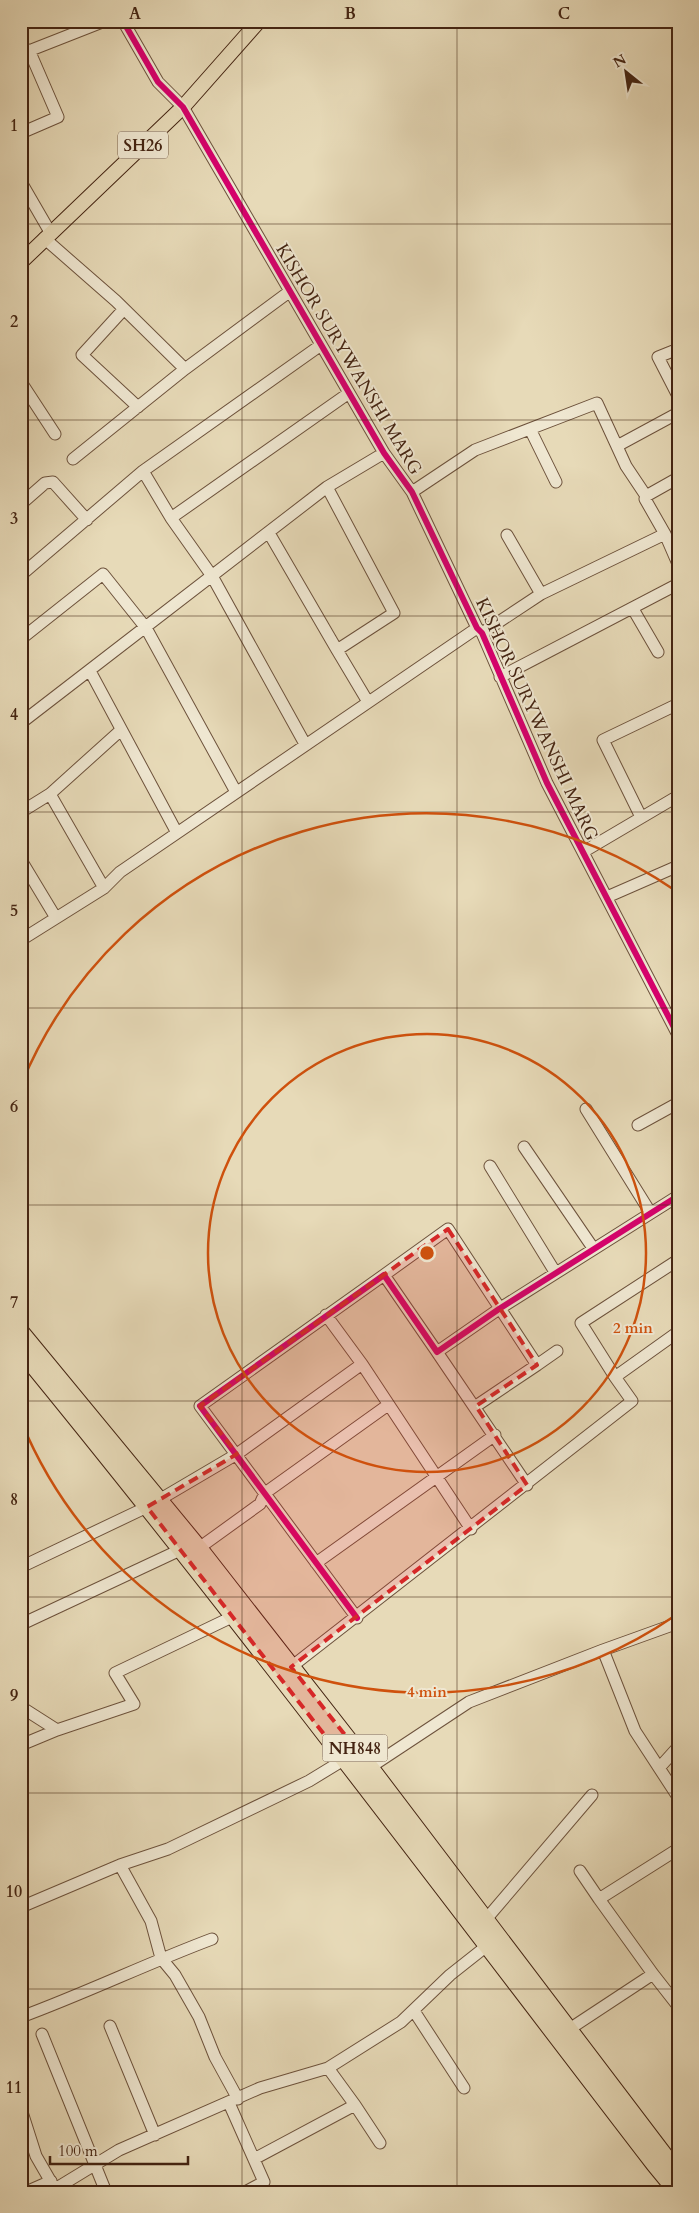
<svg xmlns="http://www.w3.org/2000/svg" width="699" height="2213" font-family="Cardo,serif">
<rect width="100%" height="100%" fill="#e7dab8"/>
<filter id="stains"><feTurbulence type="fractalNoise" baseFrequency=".004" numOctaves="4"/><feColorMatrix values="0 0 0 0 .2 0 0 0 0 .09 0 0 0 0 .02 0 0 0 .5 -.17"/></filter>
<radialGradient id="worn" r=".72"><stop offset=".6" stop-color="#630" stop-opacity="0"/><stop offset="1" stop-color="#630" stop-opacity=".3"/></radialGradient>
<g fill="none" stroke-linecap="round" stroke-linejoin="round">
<defs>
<path id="minor" d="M123,21L158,82L183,107L384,453L412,492L477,628L482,633L547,783L678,1035
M21,54L105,21
M21,133L58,117L29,50
M21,182L50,232
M44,238L116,301L185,369
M124,309L82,355L138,407
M678,349L658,357L678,396
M21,382L55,434
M530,429L556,482
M617,446L678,413
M73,459L185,369L289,292
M412,492L475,450L597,403L626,466L646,496L645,499L665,534L678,564
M646,496L678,478
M21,504L45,483L53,482L87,520
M171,518L349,393
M269,533L337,650L394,613L327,487
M507,535L541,594
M21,575L143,471
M633,609L658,652
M482,633L541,594L665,534
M21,639L103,574L146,628L236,792
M337,650L368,702
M90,671L177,833
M500,677L678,584
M21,723L327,487L384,453
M305,744L212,576L171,518L143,471L321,345
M50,794L104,888
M21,812L50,794L121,730
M641,817L603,740L678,704
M583,852L678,796
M21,860L56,918
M607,897L678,866
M21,940L104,888L120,872L477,628
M586,1109L650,1212
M638,1125L678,1103
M524,1147L593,1248
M490,1166L555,1272
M678,1260L581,1323L615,1377L678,1332
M384,1275L448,1229L537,1365L557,1351
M326,1315L362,1364L471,1529
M437,1352L527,1485
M476,1406L537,1365
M199,1548L260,1504L265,1493L388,1405
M316,1563L495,1435
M21,1567L147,1507L237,1454L362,1364
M21,1618L24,1623L180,1550
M357,1618L200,1406L384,1275L437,1352L499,1309L678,1196
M603,1650L678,1623
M286,1671L632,1401L615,1377
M21,1707L57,1730
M21,1745L57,1730L134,1704L115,1673L232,1617
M659,1768L678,1747
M366,1770L469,1702L603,1650L635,1731L678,1797
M580,1871L599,1899L678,1849
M599,1899L653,1974
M21,1907L120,1865
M482,1924L592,1795
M414,2011L464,2088
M21,2017C86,1993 148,1963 212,1939
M110,2026L155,2135
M568,2030L653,1974L678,2006
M42,2034L106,2192
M328,2068L355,2105L380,2143
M238,2099L215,2057L199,2017L175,1975L161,1958L151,1921L120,1865L168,1849L309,1781L350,1756
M229,2103L264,2182L245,2192
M21,2109L36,2156L55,2189L119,2150L260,2088L328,2068L401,2022L450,1975L493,1941
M254,2159L355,2105
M26,2192L51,2181"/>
<path id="major" d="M21,262L183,107L259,21"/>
<path id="highway" d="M21,1332L199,1548L370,1767L678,2173
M21,1351C239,1617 445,1892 654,2164L677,2192"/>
</defs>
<use href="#minor" stroke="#6d523c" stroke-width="13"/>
<use href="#major" stroke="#442412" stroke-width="16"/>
<use href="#highway" stroke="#442412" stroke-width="18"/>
<use href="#minor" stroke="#efe7d1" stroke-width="11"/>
<use href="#major" stroke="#e7dab8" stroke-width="14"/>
<use href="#highway" stroke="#e7dab8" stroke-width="16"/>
<defs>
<path id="cycleway" d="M123,21L158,82L183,107L384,453L412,492L477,628L482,633L547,783L678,1035
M357,1618L200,1406L384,1275L437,1352L499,1309L678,1196"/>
</defs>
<use href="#cycleway" stroke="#efe7d1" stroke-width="9"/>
<use href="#cycleway" stroke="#d6006c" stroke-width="6"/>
</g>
<path fill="#d62828" fill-opacity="0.2" stroke="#d62828" stroke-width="4" stroke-dasharray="10 6" stroke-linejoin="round" d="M448,1229L537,1365L476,1406L527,1485L291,1667L357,1750L344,1760L147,1507L237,1454L200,1406Z"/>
<path fill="none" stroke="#442412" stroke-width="1" stroke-opacity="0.55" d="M242,21V2192M457,21V2192M21,224H678M21,420H678M21,616H678M21,812H678M21,1008H678M21,1205H678M21,1401H678M21,1597H678M21,1793H678M21,1989H678"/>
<g fill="none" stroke="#cf510d" stroke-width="2.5">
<circle cx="427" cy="1253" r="219"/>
<path d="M676 1615A439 439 0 0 1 21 1421M21 1085A439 439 0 0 1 676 891"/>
</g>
<g text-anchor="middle" stroke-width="4" stroke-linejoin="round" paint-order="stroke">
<g fill="#efe7d1" stroke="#775e4b" stroke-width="1">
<rect x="118" y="131.5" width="50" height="27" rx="4"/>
<rect x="322.5" y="1734.5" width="65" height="27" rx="4"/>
</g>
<g font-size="16" font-weight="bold" fill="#442412">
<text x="143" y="151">SH26</text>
<text x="355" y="1754">NH848</text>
</g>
<g font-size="18" fill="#442412" stroke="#efe7d1">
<text transform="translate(349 359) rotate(59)" y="6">KISHOR SURYWANSHI MARG</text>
<text transform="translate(537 719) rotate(65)" y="6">KISHOR SURYWANSHI MARG</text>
</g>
</g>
<circle cx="427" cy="1253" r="8" fill="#cf510d" stroke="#efe7d1" stroke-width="2.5"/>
<g font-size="15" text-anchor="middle" font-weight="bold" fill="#cf510d" stroke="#efe7d1" stroke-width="4" stroke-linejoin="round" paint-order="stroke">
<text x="633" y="1333">2 min</text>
<text x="427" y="1697">4 min</text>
</g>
<rect width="699" height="2213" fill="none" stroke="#e7dab8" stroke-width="55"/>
<g transform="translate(626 72) rotate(330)" stroke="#efe7d1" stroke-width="4" paint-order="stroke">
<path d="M0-4L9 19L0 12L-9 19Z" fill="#442412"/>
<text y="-8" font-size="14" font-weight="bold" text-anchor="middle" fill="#442412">N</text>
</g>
<path d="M50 2156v8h138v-8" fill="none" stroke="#442412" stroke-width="2.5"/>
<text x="58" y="2156" font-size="15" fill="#442412" stroke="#efe7d1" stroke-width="4" paint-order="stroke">100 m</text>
<rect x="28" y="28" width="644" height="2158" fill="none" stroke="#442412" stroke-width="2"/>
<g font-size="16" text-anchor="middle" font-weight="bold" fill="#442412">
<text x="135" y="19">A</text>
<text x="350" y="19">B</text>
<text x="564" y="19">C</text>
<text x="14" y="131">1</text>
<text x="14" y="327">2</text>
<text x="14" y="524">3</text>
<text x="14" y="720">4</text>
<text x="14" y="916">5</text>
<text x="14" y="1112">6</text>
<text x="14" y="1308">7</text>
<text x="14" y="1505">8</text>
<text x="14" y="1701">9</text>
<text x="14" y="1897">10</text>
<text x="14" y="2093">11</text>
</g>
<rect width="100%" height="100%" filter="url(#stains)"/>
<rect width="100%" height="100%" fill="url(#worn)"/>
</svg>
